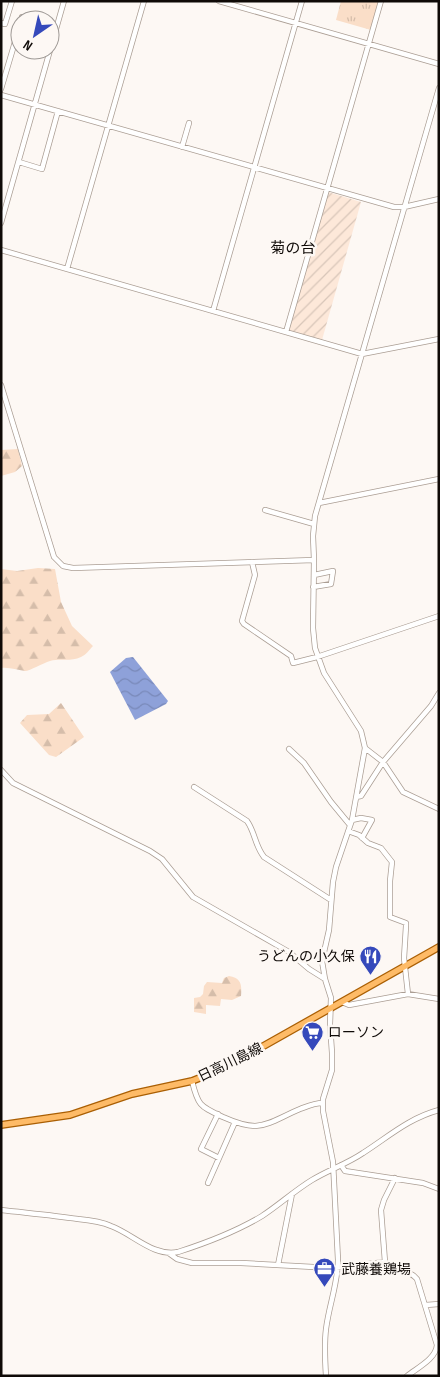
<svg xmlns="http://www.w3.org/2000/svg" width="440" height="1377" font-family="'Sofia Sans Condensed','Noto Sans JP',sans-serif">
<defs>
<pattern id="industrial-furrows" width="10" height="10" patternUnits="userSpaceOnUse" patternTransform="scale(1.25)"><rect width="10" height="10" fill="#fde8d9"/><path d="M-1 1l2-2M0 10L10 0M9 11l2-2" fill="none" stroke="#d8c6b9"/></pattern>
<pattern id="grass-tufts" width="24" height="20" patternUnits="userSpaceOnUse" patternTransform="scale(1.25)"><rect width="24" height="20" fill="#fadec8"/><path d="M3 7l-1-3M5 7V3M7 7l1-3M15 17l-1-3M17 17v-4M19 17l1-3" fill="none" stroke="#d5bdaa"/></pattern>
<pattern id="forest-firs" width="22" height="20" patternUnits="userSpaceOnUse" patternTransform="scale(1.25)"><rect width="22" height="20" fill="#fadec8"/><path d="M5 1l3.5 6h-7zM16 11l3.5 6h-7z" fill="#d5bdaa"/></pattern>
<pattern id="water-waves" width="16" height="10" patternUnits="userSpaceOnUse" patternTransform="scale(1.25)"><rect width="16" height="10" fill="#8ea1d9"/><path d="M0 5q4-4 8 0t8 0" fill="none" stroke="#7989b9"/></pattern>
</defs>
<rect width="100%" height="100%" fill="#fdf8f4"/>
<path fill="url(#industrial-furrows)" d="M328,192L361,202L322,340L288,330Z"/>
<path fill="url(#grass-tufts)" d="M341,1H379L371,30L336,20Z"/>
<path fill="url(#forest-firs)" d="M18,449L22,466L15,472L1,476V450Z
M38,568L55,569L61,602L72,626L93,646C89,650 86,655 81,657C71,662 60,658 50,661C43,663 30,671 25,671C16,670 10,667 1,668V569L17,571Z
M61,703L84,737L56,757L49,755L20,723L27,715L49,714Z
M229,976C241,978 242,984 241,996L232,1000L221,999L220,1006L206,1005V1014L194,1012V998L200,997L203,994L204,986L207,982L222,983L224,978Z"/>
<path fill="url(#water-waves)" d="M133,657L168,701L166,704L135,720L110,672L126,658Z"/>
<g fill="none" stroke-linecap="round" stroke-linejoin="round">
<defs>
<path id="minor" d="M219,1L439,64
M22,20V17L32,20
M1,23L5,24L12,1
M1,89L20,25
M1,95L394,207H404L439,199
M182,147L189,123
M19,162L42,169L58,111
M1,223L64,1
M1,250L362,354L439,339
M67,269L144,1
M213,311L302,1
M286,332L381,1
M1,385L54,557L63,566L73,568L314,560
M319,503L439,479
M265,510L314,524
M252,562L255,575L242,621L244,624L291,656L293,663L317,657L439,616
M313,587L331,584L333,571L314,575
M365,748L383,762L403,792L439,809
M289,749L304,763L331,802L350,825
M1,770L13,783L150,851L162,859L193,897L289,952L309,969L325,979
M194,787L247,821C255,832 255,846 264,857L331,900
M356,797L361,796L383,762L431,706L439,693
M352,820L361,818L372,820L362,838
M348,831L359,835L368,843L381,848L392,862L390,881V917L406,923V926L404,958L408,994
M342,1002L349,1005L408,994L439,999
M192,1081C198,1106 200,1106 223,1117C261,1134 265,1124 300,1109C308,1106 314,1103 323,1103
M218,1114L201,1149L219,1158
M341,1165L345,1171L423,1183L439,1189
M395,1178L384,1200L381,1210L385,1262C393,1273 409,1268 417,1279L437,1345C436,1359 417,1368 407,1376
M208,1183L235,1122
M1,1210C27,1213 52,1215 78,1219C89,1220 100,1221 111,1226C133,1234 153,1257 178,1252C206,1243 237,1231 262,1216C279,1205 294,1191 312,1180C328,1170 347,1164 363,1153C388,1137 409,1118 439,1110
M170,1254L177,1259L192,1263H241L332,1268L385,1262
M278,1265L292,1194
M426,1305L439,1304
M326,1376C325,1360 324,1345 326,1329C329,1305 338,1283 338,1260L333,1162L323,1111V1099L332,1070V1053L330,1024L331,998L325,979L322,961L329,930L333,882L336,867L352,820L365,748L361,731L324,673L315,648L313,628L314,560L313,536L315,516L439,88"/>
<path id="major" d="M1,1125L70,1115L132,1094L192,1081L217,1071L260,1048L439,947"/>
</defs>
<use href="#minor" stroke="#ab9e94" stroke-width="6"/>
<use href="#major" stroke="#aa5f04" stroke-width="8"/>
<use href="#minor" stroke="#fff" stroke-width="4.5"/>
<use href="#major" stroke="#febb67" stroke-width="5.5"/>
</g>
<defs>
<symbol id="restaurant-pin" viewBox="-11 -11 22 30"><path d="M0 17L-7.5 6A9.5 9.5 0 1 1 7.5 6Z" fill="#3549bb" stroke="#fdf8f4"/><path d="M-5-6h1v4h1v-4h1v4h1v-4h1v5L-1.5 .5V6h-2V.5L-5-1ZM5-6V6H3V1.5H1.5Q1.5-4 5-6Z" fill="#fff"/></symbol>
<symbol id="supermarket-pin" viewBox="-11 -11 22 30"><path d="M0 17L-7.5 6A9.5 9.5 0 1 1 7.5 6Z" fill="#3549bb" stroke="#fdf8f4"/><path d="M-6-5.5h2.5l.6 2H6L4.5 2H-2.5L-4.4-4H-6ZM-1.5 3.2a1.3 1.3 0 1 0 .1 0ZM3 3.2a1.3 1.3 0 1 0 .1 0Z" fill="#fff"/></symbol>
<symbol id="office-pin" viewBox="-11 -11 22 30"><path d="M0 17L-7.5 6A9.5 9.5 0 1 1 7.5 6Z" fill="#3549bb" stroke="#fdf8f4"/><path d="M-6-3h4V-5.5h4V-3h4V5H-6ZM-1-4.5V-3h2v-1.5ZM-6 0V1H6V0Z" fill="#fff"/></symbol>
</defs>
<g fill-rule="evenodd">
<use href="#restaurant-pin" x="358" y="944" width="25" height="34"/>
<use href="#supermarket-pin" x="300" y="1020" width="25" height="34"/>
<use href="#office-pin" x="312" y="1256" width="25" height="34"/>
</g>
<g text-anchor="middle" stroke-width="5" stroke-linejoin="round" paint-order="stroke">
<g font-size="14" fill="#0f0a07" stroke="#fdf8f4" text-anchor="start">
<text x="355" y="961" text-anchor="end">うどんの小久保</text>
<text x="328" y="1037">ローソン</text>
<text x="341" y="1274">武藤養鶏場</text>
</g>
<g font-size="14" fill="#0f0a07" stroke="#fdf8f4">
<text transform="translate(230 1062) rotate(-26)" y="5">日高川島線</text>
</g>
<g font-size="15" fill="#0f0a07" stroke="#fdf8f4">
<text x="293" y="253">菊の台</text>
</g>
</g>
<rect width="440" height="1377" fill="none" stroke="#0f0a07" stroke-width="5"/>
<g transform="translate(35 35) rotate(214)"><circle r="24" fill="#fdf8f4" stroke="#9e9995"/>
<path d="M0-4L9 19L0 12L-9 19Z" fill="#3549bb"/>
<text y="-8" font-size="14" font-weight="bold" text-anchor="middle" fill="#0f0a07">N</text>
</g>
</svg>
